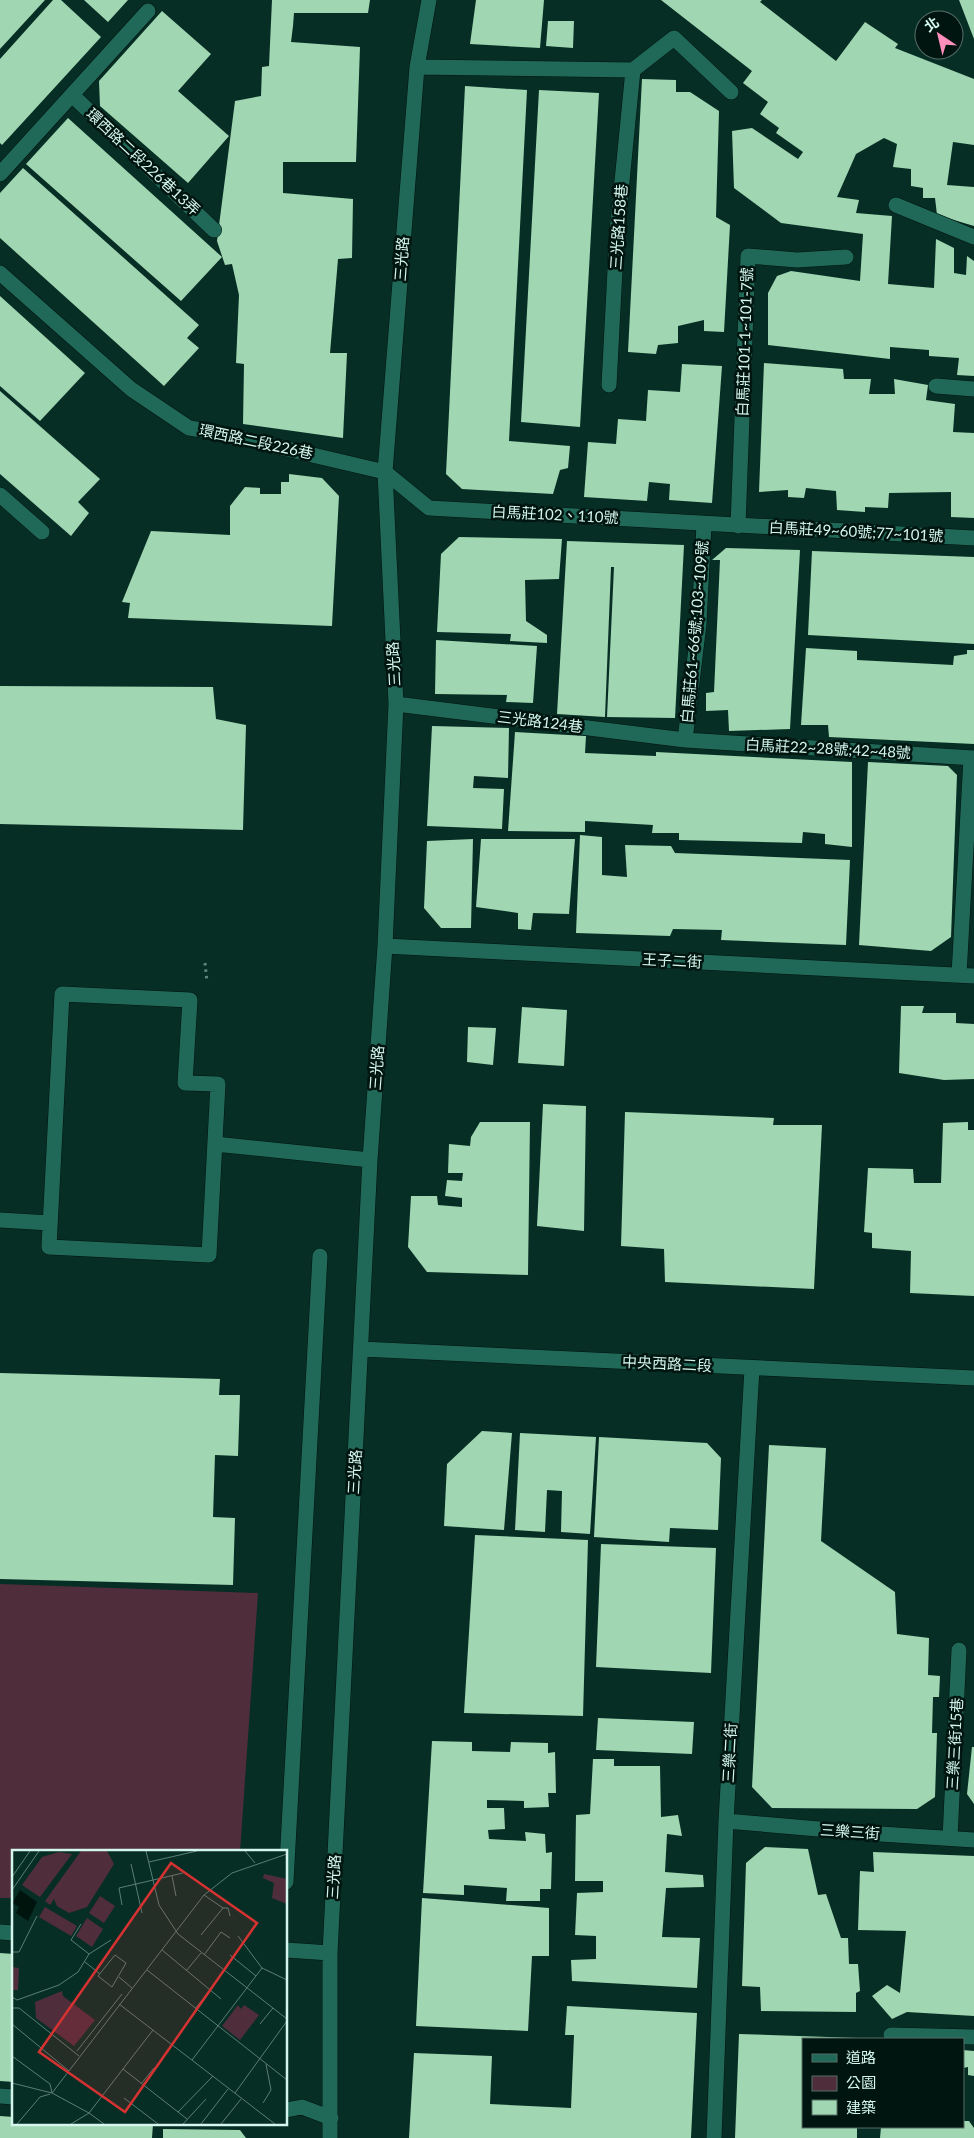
<svg xmlns="http://www.w3.org/2000/svg" width="974" height="2138" font-family="Lato,'Noto Sans TC',sans-serif">
<rect width="100%" height="100%" fill="#072e25"/>
<path fill="#502d3b" d="M0,1584L258,1593L240,1852H14V1898H0Z"/>
<path fill="#a0d6b1" d="M0,0H45L0,49Z
M53,0H61L101,37L2,145L0,143V59Z
M84,0H128L108,22Z
M272,0H370L368,13H294L293,26L291,42L360,47L356,162H283V193L353,199L352,258L338,259L330,353H347L343,438L243,424L244,364L236,363L239,295L232,264L225,265L217,241L235,101L261,96L262,67L269,66Z
M476,0H544L540,48L470,44Z
M661,0H762L760,2L836,61L865,22L898,44L895,48L974,79V145L953,142L947,185L974,187V226L937,215L935,198H923V188L911,186V169L893,167L897,144L884,138L856,154L837,197L859,200L856,213L892,216L888,284L934,288L936,239L954,248V273L966,275L967,256L974,261V376L957,375L959,358L929,356V350L890,347V359L768,345V293L777,276L791,271L860,281L863,234L781,223L734,188L732,131L752,128L798,159L803,152L776,133L779,128L760,114L768,102L743,83L752,71Z
M959,0H974V39Z
M162,11L211,54L178,91L229,136L188,183L100,106L99,81Z
M548,21H574L573,48L546,46Z
M642,79L676,80V92H690L719,111L716,217L730,225L724,332L704,331V320L678,326V343L658,345L656,354L628,352Z
M465,86L527,90L509,441L570,446L568,468L560,470L553,494L462,489L446,474Z
M539,90L599,93L580,427L521,422Z
M68,118L222,257L181,301L26,164Z
M23,168L199,325L187,338L199,348L164,386L0,238V193Z
M0,296L85,373L40,421L0,386Z
M764,363L843,369L844,379H871L869,394H895L894,379L928,385L926,400L955,404L953,432L974,433V518L951,517V492L889,493L888,508L865,507V512L837,510L836,491L806,488L804,498L788,497V490L759,492Z
M682,364L722,366L712,503L669,500L670,484L649,482L647,501L584,497L588,442L616,444L618,419L646,421L648,390L680,392Z
M0,391L100,479L78,502L89,513L71,536L0,474Z
M289,474L322,478L339,496L332,626L128,618L130,603L122,602L151,531L230,535V506L245,487L260,488V494H281V482H289Z
M459,537L562,539L559,579L525,580L526,621L547,635V643L510,641L511,634L437,632L441,554Z
M567,541L684,545L675,718L607,717L614,567H611L605,717L557,714Z
M726,548L800,550L790,729L729,731L728,710L706,711V693L714,692L720,560H712Z
M812,551L974,557V644L808,635Z
M436,640L537,646L533,703L506,702L507,695L435,694Z
M806,648L857,651V660L953,665L954,656L967,654V650H974V744L829,737L828,725H801Z
M0,686L213,687L216,719L246,725L243,830L0,824Z
M432,726L509,728L508,778L474,776L473,788L504,789L502,829L427,826Z
M515,732L586,736L585,753L656,756V752L852,762V847L825,844V834L803,832L802,843L679,840V833H652L653,825L585,821V832L508,831Z
M868,762L948,766L957,775L951,937L931,951L859,945Z
M580,835L602,837V875L627,877L625,845L671,846L675,853L850,860L846,945L721,940L722,930L673,929L670,936L576,933Z
M473,839L471,928H441L424,908L427,841Z
M481,839H575L569,914L533,913L531,930L518,929V913L476,907Z
M901,1006H924L922,1013H956V1023L974,1024V1079L944,1080L899,1073Z
M522,1007L567,1010L564,1066L518,1063Z
M468,1027L496,1028L493,1065L467,1062Z
M543,1104L586,1106L584,1231L537,1226Z
M625,1112L774,1118L773,1125H822L814,1289L665,1282L664,1249L621,1246Z
M480,1122H530L528,1275L427,1272L408,1247L411,1196H437L438,1205L462,1207V1198L445,1196L447,1180L462,1181L463,1173H448L449,1144L470,1146L471,1137Z
M968,1122V1130H974V1296L910,1293L911,1251L872,1248V1233L864,1232L868,1168L913,1169L914,1183H941L943,1123Z
M0,1373L220,1379L219,1395H240L238,1456L215,1455L213,1517L235,1518L233,1585L0,1579Z
M482,1431L512,1433L504,1530L444,1526L447,1464Z
M520,1433L596,1437L590,1534L561,1532L562,1491L547,1490L545,1532L515,1530Z
M599,1437L707,1443L721,1458L718,1530L670,1528L669,1542L594,1537Z
M769,1445L826,1448L821,1541L895,1592L897,1634L929,1638L928,1675L940,1676L939,1697H933L932,1733H937L935,1797L917,1809L772,1808L752,1787Z
M475,1535L588,1540L583,1716L464,1713Z
M601,1544L716,1548L711,1673L596,1667Z
M598,1718L694,1722L692,1754L596,1750Z
M432,1741L472,1742V1751L510,1752L511,1742L548,1743V1753L555,1752L556,1793H548L549,1807L524,1808V1801L487,1800V1808H504L505,1829L488,1830L489,1839L526,1841L525,1832L545,1834L546,1853L552,1852L551,1889H540V1901H506L507,1888L464,1885V1895L423,1893Z
M972,1747H974V1804L967,1794Z
M593,1759H614V1766H660L661,1817L678,1815L682,1836L667,1834L665,1872L703,1875L704,1887L666,1888L662,1937L700,1938L697,1988L572,1981L571,1960L596,1959V1936L575,1935L577,1893L603,1892V1881H575L576,1815L590,1814Z
M765,1847L808,1849L818,1895L826,1894L841,1938H848L849,1964H858L860,1991L856,1993V2012L761,2011L760,1987L742,1986L746,1863Z
M873,1852L974,1856V2016L907,2012L892,2019L872,1996L887,1985L900,1993L906,1931L858,1930L860,1871L874,1872Z
M422,1898L549,1908V1956H532L528,2031L416,2026Z
M0,1953L14,1954V2082L0,2081Z
M567,2006L697,2013L691,2138H409L414,2053L492,2056L490,2104L571,2108L574,2035H565Z
M739,2034L857,2038V2039H803V2127H857V2138H735Z
M963,2050L974,2051V2076L968,2075V2067L963,2068Z
M0,2116L14,2117V2124H153L152,2138H0Z
M963,2121H969L974,2128V2138H880L881,2127H963Z
M163,2129L240,2130L246,2138H163Z"/>
<g fill="none" stroke-linecap="round" stroke-linejoin="round">
<defs>
<path id="minor" d="M417,67L633,70L674,38L731,92
M72,95L214,230
M0,174L148,11
M896,205L974,237
M0,273L131,389L189,428L215,432L385,472L429,508L974,538
M609,385L617,232L633,70
M936,386L974,389
M0,495L42,532
M738,526L748,256L797,260L846,257
M396,704L685,740L974,758
M685,740L699,624L704,524
M385,946L974,976
M959,975L971,758
M62,994L190,1000L185,1083L218,1084L209,1255L49,1247Z
M215,1144L370,1160
M0,1220L50,1223
M361,1349L974,1378
M726,1821L865,1833L974,1840
M950,1838L959,1650
M286,1882L320,1256
M0,1932L14,1933
M286,1950L330,1953
M891,2035L974,2037
M0,2096L14,2097
M286,2110L302,2107L331,2118
M330,2138V1953L370,1160L385,946L396,704L385,472L417,67L429,0
M714,2138L726,1821L752,1368"/>
</defs>
<use href="#minor" stroke="#01140f" stroke-width="16"/>
<path stroke="#61867d" stroke-width="3" stroke-dasharray="2.5 4" stroke-linecap="butt" d="M205,963L207,982"/>
<use href="#minor" stroke="#206958" stroke-width="15"/>
</g>
<g text-anchor="middle" stroke-width="5" stroke-linejoin="round" paint-order="stroke">
<g font-size="15" fill="#d4f6ec" stroke="#00150f">
<text transform="translate(143 162) rotate(43)" y="5">環西路二段226巷13弄</text>
<text transform="translate(619 227) rotate(-86)" y="5">三光路158巷</text>
<text transform="translate(402 259) rotate(-86)" y="5">三光路</text>
<text transform="translate(745 342) rotate(-88)" y="5">白馬莊101-1~101-7號</text>
<text transform="translate(256 442) rotate(12)" y="5">環西路二段226巷</text>
<text transform="translate(555 515) rotate(3)" y="5">白馬莊102、110號</text>
<text transform="translate(856 532) rotate(3)" y="5">白馬莊49~60號;77~101號</text>
<text transform="translate(695 632) rotate(-85)" y="5">白馬莊61~66號;103~109號</text>
<text transform="translate(394 664) rotate(-93)" y="5">三光路</text>
<text transform="translate(540 722) rotate(7)" y="5">三光路124巷</text>
<text transform="translate(828 749) rotate(3)" y="5">白馬莊22~28號;42~48號</text>
<text transform="translate(672 961) rotate(3)" y="5">王子二街</text>
<text transform="translate(377 1068) rotate(-86)" y="5">三光路</text>
<text transform="translate(667 1364) rotate(3)" y="5">中央西路二段</text>
<text transform="translate(355 1472) rotate(-87)" y="5">三光路</text>
<text transform="translate(955 1744) rotate(-87)" y="5">三樂三街15巷</text>
<text transform="translate(730 1753) rotate(-87)" y="5">三樂二街</text>
<text transform="translate(850 1832) rotate(4)" y="5">三樂三街</text>
<text transform="translate(334 1877) rotate(-87)" y="5">三光路</text>
</g>
</g>
<g transform="translate(12 1850)">
<rect width="275" height="275" fill="#072e25"/>
<path d="M69,1H95L102,14L75,57L57,63L45,56L42,49L38,55L33,51ZM47,2L60,4L28,47L10,35L30,7ZM252,24L275,29V54L260,48L262,33L251,28ZM88,46L103,56L92,73L77,63ZM33,57L65,76L59,86L27,67ZM75,68L91,79L80,97L64,86ZM0,117L7,118L6,140H0ZM50,141L51,146L83,170L62,196L24,168L23,152ZM226,155L229,159L232,155L247,165L228,190L210,176Z" fill="#502d3b"/>
<path d="M8,40L25,52L16,71L4,63L7,57L0,53Z" fill="#00140e"/>
<path fill="none" stroke="#597e75" stroke-width="1" d="M134,1L147,55L166,84L275,169M233,1L243,13M137,12L185,1M119,14L130,63M160,26L164,46M0,27L18,1M0,40L27,1M192,45L211,58H216L218,66M110,55L107,38L171,23M69,74L59,90L77,104M189,85L211,58M226,86L250,118L275,130M150,100L209,149M0,102H7L25,66M103,105L114,113L100,137L86,126ZM192,105L209,82L218,88M218,105L244,126M73,112L88,124M135,120L275,230M174,121L189,103M107,127L120,138M0,147L5,150L47,135L66,122L77,104L99,90M107,154L263,274M0,158H7L67,206M183,159L198,140M0,174L57,221M248,174L261,158M65,201L110,144M0,206L38,234L40,243M180,210L250,118M111,219L175,269M0,233L40,243L77,263L92,274M129,234L142,218M40,243L192,45L220,23L275,4M223,243L275,171M112,248L146,274M251,253L259,240L254,214M166,262L201,226M5,274L28,247L38,244M59,274L77,263L141,180M171,274L194,249M189,274L216,239M209,274L229,249"/>
<path fill="#d63232" fill-opacity="0.15" stroke="#d63232" stroke-width="2.5" d="M159,13L245,73L113,262L27,202Z"/>
<rect width="275" height="275" fill="none" stroke="#d4f6ec" stroke-width="2.5"/>
</g>
<rect x="802" y="2038" width="162" height="90" fill="#00150f" stroke="#556f67"/>
<rect x="812" y="2054" width="25" height="8" fill="#206958" stroke="#556f67"/>
<text x="846" y="2063" font-size="15" fill="#d4f6ec">道路</text>
<rect x="812" y="2076" width="25" height="15" fill="#502d3b" stroke="#556f67"/>
<text x="846" y="2088" font-size="15" fill="#d4f6ec">公園</text>
<rect x="812" y="2100" width="25" height="15" fill="#a0d6b1" stroke="#556f67"/>
<text x="846" y="2113" font-size="15" fill="#d4f6ec">建築</text>
<g transform="translate(939 35) rotate(325)"><circle r="24" fill="#00150f" stroke="#556f67"/>
<path d="M0-4L9 19L0 12L-9 19Z" fill="#fe8ebc"/>
<text y="-8" font-size="14" font-weight="bold" text-anchor="middle" fill="#d4f6ec">北</text>
</g>
</svg>
